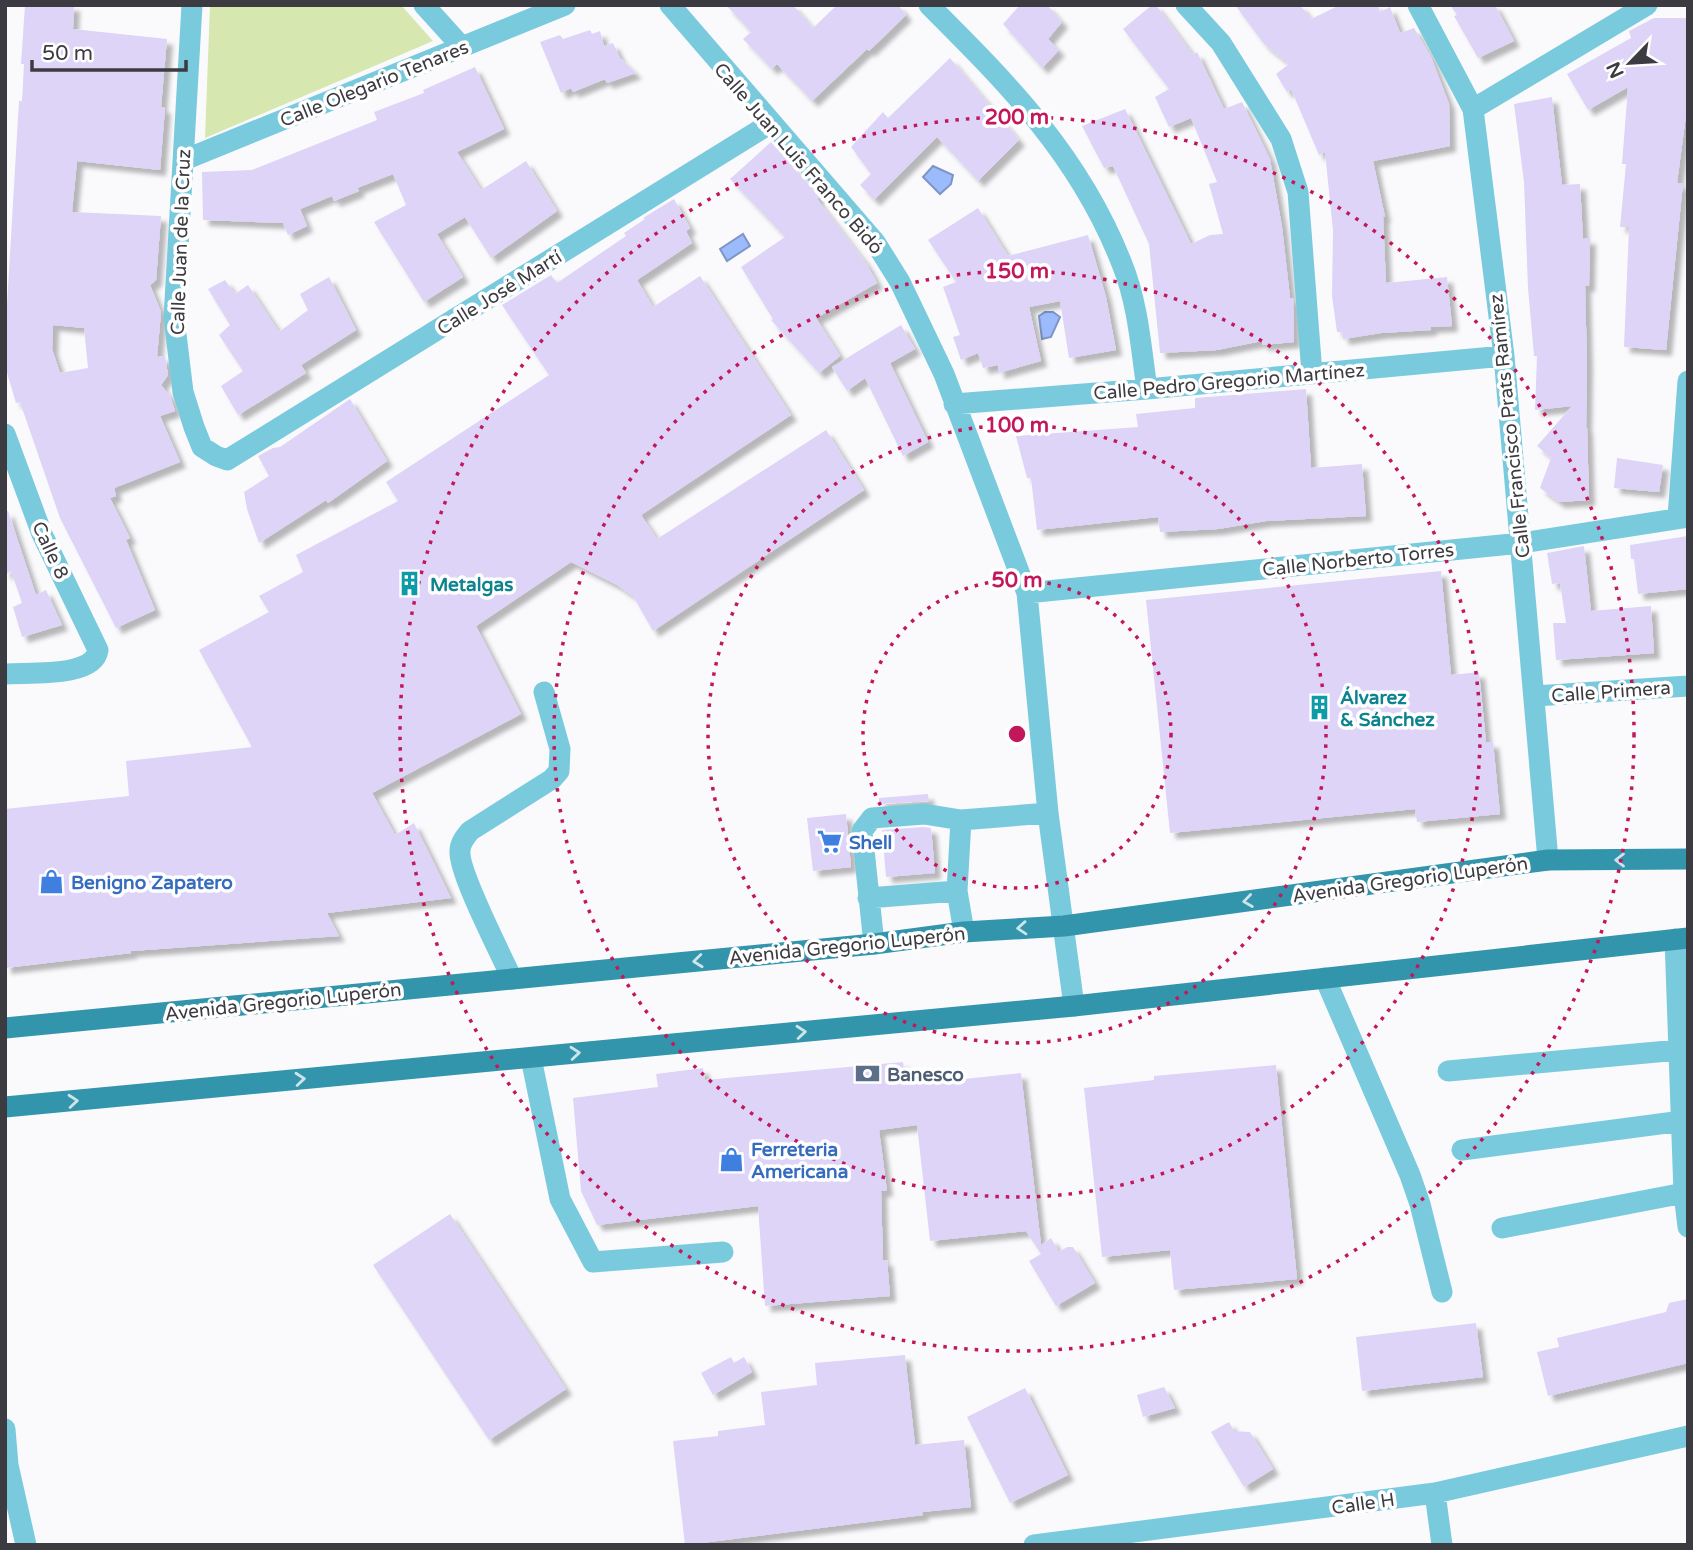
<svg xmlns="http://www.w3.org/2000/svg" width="1693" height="1550" font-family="'Varela Round',sans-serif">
<defs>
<filter id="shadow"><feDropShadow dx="6" dy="6" stdDeviation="2" flood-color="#0004"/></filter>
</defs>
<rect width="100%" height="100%" fill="#fafafd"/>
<path fill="#d6e7af" d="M210,5H401L433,41L205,138Z"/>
<path fill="#9bbbfd" stroke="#7e95c5" stroke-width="2" d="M933,166L953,175L951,184L940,194L923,177Z
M743,234L750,246L727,261L720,249Z
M1045,312H1053L1060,317L1051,337L1042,339L1039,316Z"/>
<path fill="#ddd4f8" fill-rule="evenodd" filter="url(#shadow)" d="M25,5H74L73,29L167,39L161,107L165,108L160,170L77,161L72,212L161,216L156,280L150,285L161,312L157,357L165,356L168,375L161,385L170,396L175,411L160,416L180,462L114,488L116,496L110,498L130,538L126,540L155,610L116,628L60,518L20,402L16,403L5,366L6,322L19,101H22L24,64H21ZM53,325L84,328L88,368L60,373L52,349Z
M726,5H793L813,28L837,5H898L906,15L869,51L867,49L812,101L777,64L772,69L743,39L751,32Z
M1020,5H1047L1062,22L1048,39L1059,50L1042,68L1003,24Z
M1152,5H1156L1193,55L1197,52L1224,109L1242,102L1270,159L1282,227L1290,298H1293L1294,342L1262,345V341L1217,350L1160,353L1149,244L1113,166L1104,168L1082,126L1125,109L1191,244L1210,235L1223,234L1209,184L1217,182L1191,118L1169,127L1155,97L1169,89L1123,29Z
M1235,5H1300L1311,19L1340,5H1378L1380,12L1390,7L1400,33L1414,28L1431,57L1449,104L1450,146L1373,161L1385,217H1383L1386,283L1447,277L1452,326L1431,327V330L1381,333L1343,339L1342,332H1337L1332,296L1333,231L1325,152L1319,155L1291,89L1287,92L1276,74L1289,64L1264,44Z
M1450,5H1495L1514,41L1478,58L1454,16L1457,15Z
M1654,18H1688V100L1677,183H1683L1666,350L1624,347L1629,227H1620L1626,164H1622L1628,87L1588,110L1567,74L1631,38L1629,31Z
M590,30L592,34L600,31L604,46L613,43L620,58L636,73L607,83L605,79L573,92L571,88L561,93L540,42L560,35L563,39Z
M950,58L1019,140L978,181L937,137L874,200L860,185L871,174L851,147L883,112L888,118Z
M475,67L504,129L457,152L481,190L526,161L557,211L491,258L465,217L437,234L463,277L424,302L374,222L406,205L393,174L357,188L359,191L334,201L332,196L300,209L307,226L288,235L283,223L203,220L202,172L252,170L377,120L374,112L424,93L423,90Z
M1552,97L1562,185L1580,184L1583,239L1590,238L1589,286H1585L1587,365L1586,428L1587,427L1589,500L1559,502L1540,488L1551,458L1537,446L1572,406L1535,410L1537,356H1534L1528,288L1524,182L1514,104Z
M771,142L819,197L817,199L866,263L877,283L816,318L840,356L819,373L771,320L773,319L741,267L785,237L730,179Z
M674,199L690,228L686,231L692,243L637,280L653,307L700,276L791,415L641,515L657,539L826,430L864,490L653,631L633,596L617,585L571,562L476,626L521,714L372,793L395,835L414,823L451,898L327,913L339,936L131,951V953L5,968V809L129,796L126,761L252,747L199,650L269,612L259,596L303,572L296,555L398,501L386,482L549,375L502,305L551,275L557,283L626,236L624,233L645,219L643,218Z
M978,208L1008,256L1088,235L1106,297L1116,350L1069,358L1060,301L1029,307L1041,361L998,373V365L983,368L978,353L961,360L953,337L960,335L943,287L956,282L928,240Z
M329,277L356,330L301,365L306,373L238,415L221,386L243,371L219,335L230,325L208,289L225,280L235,294L248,285L279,332L308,310L300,294Z
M901,325L915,349L890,363L928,442L903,456L865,378L847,391L832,367Z
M1306,389L1311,468L1362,464L1366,516L1266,521L1218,529L1160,532L1158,517L1037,530L1031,478H1027L1016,436L1138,427L1136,414L1195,408V398Z
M350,399L387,461L328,503L326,500L259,543L247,509L244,492L269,476L258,456L273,448L280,447Z
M1617,458L1663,465L1659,492L1614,488Z
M8,511L36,595L46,590L62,625L22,637L13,607L22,603L11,571L5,574V512Z
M1688,536V589L1638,594L1634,559H1631L1630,545Z
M1584,546L1591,611L1651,606L1654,653L1556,660L1553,623H1566L1560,583L1552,584L1547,553Z
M1441,571L1451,675L1479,672L1486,742H1493L1500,814L1417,822L1415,809L1170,833L1146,600Z
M928,794L929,801L879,804V798Z
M846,814L851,867L813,871L807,818Z
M923,827L931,828L935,873L886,877L882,830Z
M903,1062L906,1085L1021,1073L1041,1245L1051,1238L1059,1252L1067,1247H1073L1095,1283L1056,1306L1029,1261L1041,1254L1026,1231L930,1241L917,1125L879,1130L887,1191H881L883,1260H887L890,1296L765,1306L758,1206L597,1225L581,1191L573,1098L658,1087L656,1074L703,1068L705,1080Z
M1276,1065L1297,1279L1174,1290L1170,1250L1102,1257L1084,1088L1154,1080V1076Z
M450,1214L566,1389L489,1440L373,1265Z
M1688,1299V1363L1548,1396L1537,1352L1559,1347L1557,1338L1666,1312L1669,1303Z
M1476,1323L1483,1377L1362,1391L1356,1337Z
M905,1355L915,1445L964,1440L971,1507L922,1512L923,1515L685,1545L673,1441L718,1436V1431L765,1425L761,1392L817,1385L815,1363Z
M731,1357L734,1363L744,1357L752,1372L713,1395L701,1373Z
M1164,1387L1175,1408L1143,1417L1137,1395Z
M1025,1388L1068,1475L1010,1503L967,1417Z
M1229,1422L1234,1431L1250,1432L1273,1469L1244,1487L1211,1432Z"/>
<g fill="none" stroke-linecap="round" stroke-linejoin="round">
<path stroke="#7acade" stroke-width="21" d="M192,5L174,318L183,392L194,427L202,447L216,456L227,460L771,123
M424,5L462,47
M670,5L875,242L900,282L944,374L1027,593L1048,813L1074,1006
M929,5C1009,85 1080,156 1122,264C1138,303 1141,348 1147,389
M1186,5L1221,43L1281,139L1298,192L1312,374
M1418,5L1473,109L1504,356L1548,860
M1473,109L1647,5
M184,160L565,5
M954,404L1147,389L1504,356
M5,434L42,534L98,650C94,678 28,672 5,674
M1678,517L1688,381
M1027,593L1521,543L1688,517
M1535,696L1688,686
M868,898L957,891
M964,932L957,891L961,820L1048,813
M1675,939L1684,1193L1688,1227
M874,944L862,831L872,818L924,814L961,820
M1325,978L1410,1175L1420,1204L1442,1292
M512,979C501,954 458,872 460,851C460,843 465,837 470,831L552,779L559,771L560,749L544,692
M531,1058L560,1199L593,1262L723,1252
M1448,1071L1679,1050
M1462,1150L1682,1121
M1502,1228L1684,1193
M5,1429L8,1465L26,1545
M1435,1493L1442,1545
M1034,1545L1435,1493L1688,1436"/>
<path stroke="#3395ab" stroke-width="21" d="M5,1028L874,944L964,932L1064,926L1548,860L1688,859
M5,1107L1074,1006L1688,938"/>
</g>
<defs><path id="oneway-chevron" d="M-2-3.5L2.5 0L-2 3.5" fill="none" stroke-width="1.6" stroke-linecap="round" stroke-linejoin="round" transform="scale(1.75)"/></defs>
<g stroke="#cce4ea">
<use href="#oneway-chevron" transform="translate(1620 860) rotate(180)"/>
<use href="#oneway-chevron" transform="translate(1248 901) rotate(172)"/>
<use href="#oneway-chevron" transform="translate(1022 928) rotate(176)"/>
<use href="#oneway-chevron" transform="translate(698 961) rotate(174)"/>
<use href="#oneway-chevron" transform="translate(801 1032) rotate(-5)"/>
<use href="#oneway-chevron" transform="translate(575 1053) rotate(-5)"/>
<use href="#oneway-chevron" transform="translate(300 1079) rotate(-5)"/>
<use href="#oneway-chevron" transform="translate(73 1101) rotate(-5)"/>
</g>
<g fill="none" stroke="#c2185b" stroke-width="3.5" stroke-dasharray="3.5 7">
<circle cx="1017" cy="734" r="154"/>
<circle cx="1017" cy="734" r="309"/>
<circle cx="1017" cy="734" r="463"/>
<circle cx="1017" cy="734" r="617"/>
</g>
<defs>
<symbol id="building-bare" viewBox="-9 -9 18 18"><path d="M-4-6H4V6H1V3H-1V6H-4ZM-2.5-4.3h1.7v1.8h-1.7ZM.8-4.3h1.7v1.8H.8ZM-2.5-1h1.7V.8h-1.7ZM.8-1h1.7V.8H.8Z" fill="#0f9aa8" stroke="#fff" stroke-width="2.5" paint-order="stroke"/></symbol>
<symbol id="supermarket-bare" viewBox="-9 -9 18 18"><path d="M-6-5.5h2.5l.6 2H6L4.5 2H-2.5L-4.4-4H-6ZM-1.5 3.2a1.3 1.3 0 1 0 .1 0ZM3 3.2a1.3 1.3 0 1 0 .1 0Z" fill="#3f7fe0" stroke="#fff" stroke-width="2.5" paint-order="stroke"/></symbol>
<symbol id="shop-bare" viewBox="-9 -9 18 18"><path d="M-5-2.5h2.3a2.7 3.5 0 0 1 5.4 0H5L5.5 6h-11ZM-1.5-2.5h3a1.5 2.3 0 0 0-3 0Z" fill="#3f7fe0" stroke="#fff" stroke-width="2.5" paint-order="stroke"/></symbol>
<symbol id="bank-bare" viewBox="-9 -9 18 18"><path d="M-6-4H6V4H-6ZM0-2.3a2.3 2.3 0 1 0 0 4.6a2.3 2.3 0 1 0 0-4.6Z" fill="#5c6f8a" stroke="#fff" stroke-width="2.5" paint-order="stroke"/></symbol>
</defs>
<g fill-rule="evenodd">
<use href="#building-bare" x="392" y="566" width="35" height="35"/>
<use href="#building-bare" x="1302" y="690" width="35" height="35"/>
<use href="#supermarket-bare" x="812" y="824" width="35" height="35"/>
<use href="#shop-bare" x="34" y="864" width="35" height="35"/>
<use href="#bank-bare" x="850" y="1056" width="35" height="35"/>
<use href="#shop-bare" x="714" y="1142" width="35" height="35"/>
</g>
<g text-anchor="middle" stroke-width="7" stroke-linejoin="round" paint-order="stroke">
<g font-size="19" fill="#3c3b41" stroke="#fff">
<text transform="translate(374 83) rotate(-22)" y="7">Calle Olegario Tenares</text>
<text transform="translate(799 158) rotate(49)" y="7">Calle Juan Luis Franco Bidó</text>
<text transform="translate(180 242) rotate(-88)" y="7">Calle Juan de la Cruz</text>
<text transform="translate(499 292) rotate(-32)" y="7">Calle José Martí</text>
<text transform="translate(1229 381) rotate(-5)" y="7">Calle Pedro Gregorio Martínez</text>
<text transform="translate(1509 426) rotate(-96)" y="7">Calle Francisco Prats Ramírez</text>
<text transform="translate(51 550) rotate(65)" y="7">Calle 8</text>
<text transform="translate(1358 559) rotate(-6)" y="7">Calle Norberto Torres</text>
<text transform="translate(1611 691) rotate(-4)" y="7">Calle Primera</text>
<text transform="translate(1410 879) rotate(-8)" y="7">Avenida Gregorio Luperón</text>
<text transform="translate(847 945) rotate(-6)" y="7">Avenida Gregorio Luperón</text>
<text transform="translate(283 1001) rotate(-6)" y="7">Avenida Gregorio Luperón</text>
<text transform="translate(1363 1503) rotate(-8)" y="7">Calle H</text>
</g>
<g font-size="19" font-weight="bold" fill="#0d838f" stroke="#fff" text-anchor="start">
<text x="430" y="591">Metalgas</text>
<text x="1340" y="704">Álvarez<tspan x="1340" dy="22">&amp; Sánchez</tspan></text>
</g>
<g font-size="19" font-weight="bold" fill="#366cbe" stroke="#fff" text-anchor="start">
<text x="849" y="849">Shell</text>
<text x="71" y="889">Benigno Zapatero</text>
<text x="751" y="1156">Ferreteria<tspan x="751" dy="22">Americana</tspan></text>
</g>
<g font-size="19" font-weight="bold" fill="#4e5e75" stroke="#fff" text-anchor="start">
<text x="887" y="1081">Banesco</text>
</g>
</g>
<circle cx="1017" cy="734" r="10" fill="#c2185b" stroke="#fff" stroke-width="3.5"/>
<g font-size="21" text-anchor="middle" font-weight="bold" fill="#c2185b" stroke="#fff" stroke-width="7" stroke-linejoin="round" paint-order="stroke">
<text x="1017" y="124">200 m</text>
<text x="1017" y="278">150 m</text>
<text x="1017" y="432">100 m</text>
<text x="1017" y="587">50 m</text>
</g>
<rect width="1693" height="1550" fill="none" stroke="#3c3b41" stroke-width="14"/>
<g transform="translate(1630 63) rotate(245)" stroke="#ffffff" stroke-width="5" paint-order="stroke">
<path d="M0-5L12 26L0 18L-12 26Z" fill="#3c3b41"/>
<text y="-10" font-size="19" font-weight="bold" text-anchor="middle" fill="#3c3b41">N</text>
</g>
<path d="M32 60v10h154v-10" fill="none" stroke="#3c3b41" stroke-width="3.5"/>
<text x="42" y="60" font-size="21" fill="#3c3b41" stroke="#ffffff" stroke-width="5" paint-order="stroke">50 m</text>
</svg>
